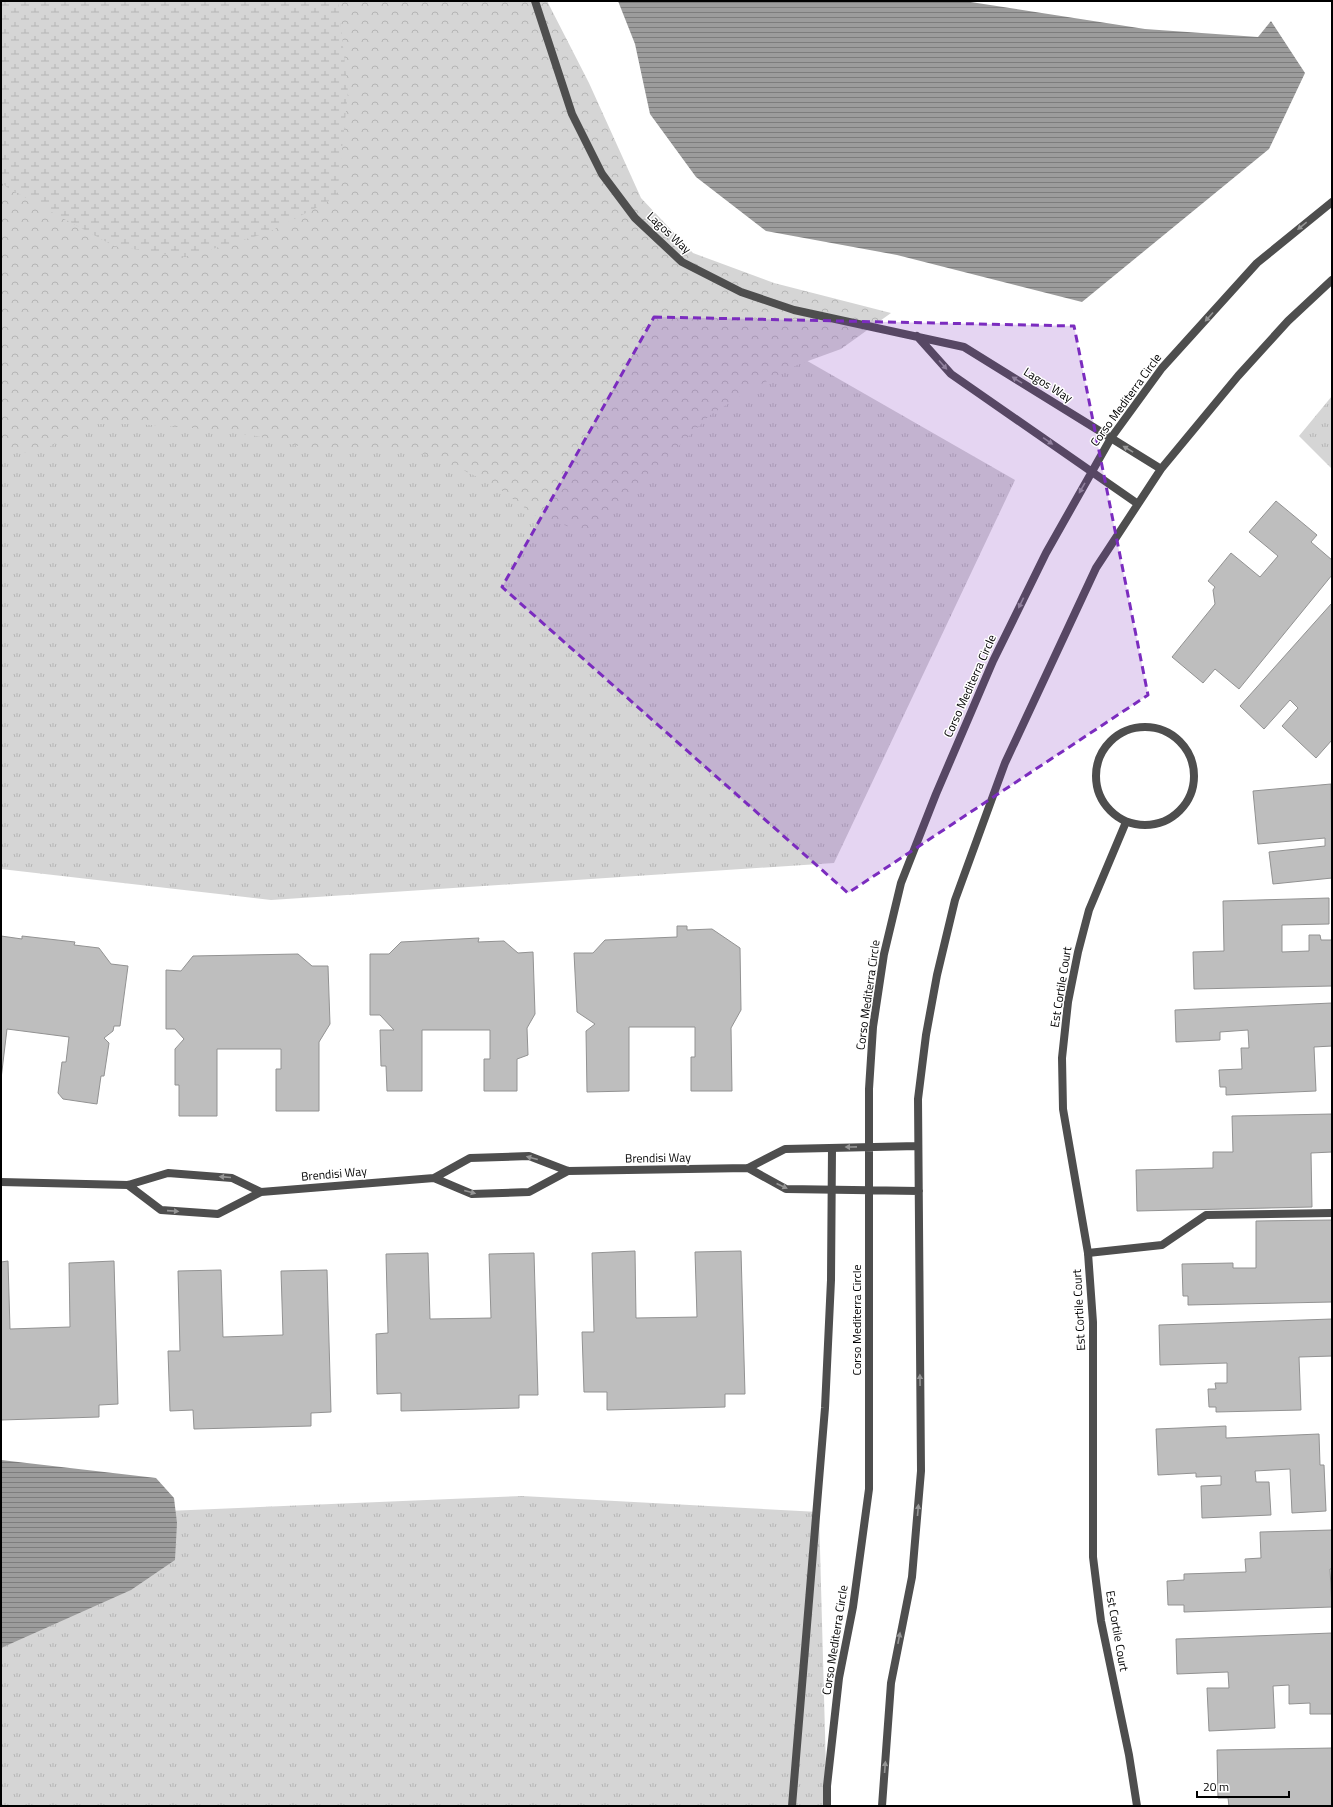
<svg xmlns="http://www.w3.org/2000/svg" width="1333" height="1807" font-family="'Titillium Web',sans-serif">
<defs>
<pattern id="grass-tufts" width="24" height="20" patternUnits="userSpaceOnUse"><rect width="24" height="20" fill="#d5d5d5"/><path d="M3 7l-1-3M5 7V3M7 7l1-3M15 17l-1-3M17 17v-4M19 17l1-3" fill="none" stroke="#b5b5b5"/></pattern>
<pattern id="forest-crowns" width="20" height="18" patternUnits="userSpaceOnUse"><rect width="20" height="18" fill="#d5d5d5"/><path d="M2 6a3 3 0 1 1 6 0M12 15a3 3 0 1 1 6 0" fill="none" stroke="#b5b5b5"/></pattern>
<pattern id="wetland-marsh" width="20" height="14" patternUnits="userSpaceOnUse"><rect width="20" height="14" fill="#d5d5d5"/><path d="M1 5h8M5 5V1M11 12h8M15 12V8" fill="none" stroke="#b5b5b5"/></pattern>
<pattern id="water-rules" width="6" height="5" patternUnits="userSpaceOnUse"><rect width="6" height="5" fill="#9c9c9c"/><path d="M0 2.5h6" fill="none" stroke="#7d7d7d"/></pattern>
</defs>
<rect width="100%" height="100%" fill="#fff"/>
<path fill="url(#grass-tufts)" d="M1,1H396L509,190L1015,480L834,863L271,900L1,869Z
M1332,396V469L1299,436Z
M522,1496L819,1512L827,1806H1V1518Z"/>
<path fill="url(#forest-crowns)" d="M338,1H547L589,83L641,198L693,253L774,283L891,313L841,349L797,365L754,388L710,415L677,448L640,481L607,514L594,535L534,515L496,486L461,469L419,452L350,448H307L256,436L192,428L136,424H89L37,454L1,449V182L8,188L114,246L348,92Z"/>
<path fill="url(#wetland-marsh)" d="M1,1H338L348,92L337,197L267,233L185,257L114,246L8,188L1,182Z"/>
<path fill="url(#water-rules)" d="M618,1H964L1145,29L1258,37L1271,21L1305,73L1269,149L1082,302L897,255L766,231L696,177L650,114L635,44Z
M1,1460L156,1478L174,1498L177,1523L175,1560L131,1590L1,1648Z"/>
<path fill="#bebebe" stroke="#929292" d="M1276,501L1317,535L1311,542L1332,560V575L1239,689L1215,669L1203,683L1172,657L1215,604L1213,590L1215,587L1208,581L1231,553L1260,577L1278,556L1249,532Z
M1332,603V740L1316,758L1282,726L1298,708L1290,700L1264,729L1240,706Z
M1331,784L1332,878L1273,884L1269,852L1325,846V838L1258,844L1253,791Z
M1329,898V924L1282,925V952L1309,951V935H1320L1321,940H1332V986L1194,989L1193,952L1224,951L1223,901Z
M677,926H687V930L712,929L740,948L741,1010L731,1028L732,1091H691V1057H695V1027H629V1091L587,1092L586,1031L595,1024L577,1012L574,953H593L605,940L677,937Z
M1,936L22,939V936L75,942L74,945L99,948L111,964L128,966L120,1026H114L113,1031L104,1038L109,1043L104,1076H101L97,1104L63,1099L58,1093L62,1062H66L69,1037L7,1029L1,1079Z
M479,938L478,942L504,941L518,953L533,952L535,1014L527,1028L528,1055L517,1059V1091H484V1059H490V1030H422V1091H387L386,1066H381L380,1030H394L380,1015H370V954H389L401,942Z
M298,954L312,966H328L330,1024L319,1042V1111H276V1069H281V1049H217V1116H179V1085H175V1049L184,1039L175,1029H166V970L181,971L193,956Z
M1332,1003V1046L1314,1047L1316,1091L1226,1095V1087H1220L1219,1070L1242,1069L1241,1048H1249L1248,1030L1220,1032V1040L1176,1042L1175,1010Z
M1332,1114V1152L1311,1153L1312,1207L1137,1211L1136,1170L1213,1168V1152H1233L1232,1116Z
M1332,1220V1302L1188,1305V1296H1183L1182,1264L1233,1263V1268H1256V1221Z
M635,1251L636,1318L697,1317L695,1252L741,1251L745,1394H725V1407L607,1410V1392H584L582,1332H594L592,1253Z
M428,1253L430,1319L491,1318L489,1254L534,1253L538,1395H519V1408L401,1411V1393L377,1394L376,1334L388,1333L386,1254Z
M8,1261L10,1329L70,1327L69,1263L114,1261L118,1404L99,1405V1417L1,1420V1262Z
M221,1270L223,1337L283,1335L281,1271L327,1270L331,1412L311,1413V1426L194,1429L193,1410L170,1411L168,1351H180L178,1271Z
M1332,1319V1356L1299,1357L1301,1410L1216,1412V1407H1209L1208,1389H1216L1215,1383H1227V1363L1160,1365L1159,1325Z
M1226,1426V1438L1319,1434L1320,1465H1324L1326,1511L1292,1513L1290,1469L1255,1471L1256,1482H1269L1271,1515L1202,1518L1201,1486L1221,1485V1476L1196,1477V1473L1158,1475L1156,1429Z
M1332,1530V1569H1330L1332,1607L1184,1612V1605H1168L1167,1581L1184,1580V1574L1246,1572L1245,1559L1261,1558L1260,1532Z
M1332,1633V1714H1310V1703L1289,1704V1685L1273,1686L1275,1728L1209,1731L1207,1688H1229L1228,1672L1177,1674L1176,1639Z
M1332,1748V1806H1229L1228,1798H1218L1217,1750Z"/>
<g fill="none" stroke-linecap="round" stroke-linejoin="round">
<path stroke="#4e4e4e" stroke-width="8" d="M1088,1253L1162,1245L1206,1215L1332,1213
M792,1806L825,1408L831,1280L832,1148"/>
<path stroke="#4e4e4e" stroke-width="8" d="M535,1L572,114L602,174L635,218L682,262L741,292L794,310L964,347L1161,469
M917,336L951,374L1138,504
M1096 776a49 49 0 1 1 98 0a49 49 0 1 1-98 0Z
M1126,822L1089,910L1078,952L1068,1002L1062,1058L1063,1109L1088,1253L1093,1322V1557L1101,1621L1129,1755L1137,1806
M748,1168L786,1189L919,1191
M434,1178L472,1194L529,1192L568,1171
M1,1182L128,1185L168,1173L232,1178L261,1192
M128,1185L161,1210L218,1214L261,1192L434,1178L470,1158L529,1156L568,1171L748,1168L785,1149L918,1146
M827,1806V1786L839,1678L853,1607L869,1489V1089L873,1027L884,954L901,883L936,794L993,661L1046,553L1111,438L1162,368L1257,263L1332,202
M882,1806L891,1683L912,1577L921,1471L918,1099L926,1035L937,975L955,900L1005,763L1096,568L1161,469L1238,376L1288,321L1332,280"/>
</g>
<defs><path id="oneway-solid" d="M-6-.8H1V-3.2L6.5 0L1 3.2V.8H-6Z"/></defs>
<g fill="#959595">
<use href="#oneway-solid" transform="translate(1302 226) rotate(141)"/>
<use href="#oneway-solid" transform="translate(1209 317) rotate(132)"/>
<use href="#oneway-solid" transform="translate(943 365) rotate(48)"/>
<use href="#oneway-solid" transform="translate(1017 380) rotate(-148)"/>
<use href="#oneway-solid" transform="translate(1048 441) rotate(35)"/>
<use href="#oneway-solid" transform="translate(1128 449) rotate(-149)"/>
<use href="#oneway-solid" transform="translate(1082 488) rotate(120)"/>
<use href="#oneway-solid" transform="translate(1021 603) rotate(116)"/>
<use href="#oneway-solid" transform="translate(851 1147) rotate(179)"/>
<use href="#oneway-solid" transform="translate(532 1158) rotate(-165)"/>
<use href="#oneway-solid" transform="translate(225 1177) rotate(-175)"/>
<use href="#oneway-solid" transform="translate(782 1186) rotate(25)"/>
<use href="#oneway-solid" transform="translate(470 1192) rotate(15)"/>
<use href="#oneway-solid" transform="translate(173 1211) rotate(4)"/>
<use href="#oneway-solid" transform="translate(920 1380) rotate(-91)"/>
<use href="#oneway-solid" transform="translate(918 1510) rotate(-85)"/>
<use href="#oneway-solid" transform="translate(899 1638) rotate(-79)"/>
<use href="#oneway-solid" transform="translate(885 1767) rotate(-86)"/>
</g>
<path fill="#7b2cbf" fill-opacity="0.2" stroke="#7b2cbf" stroke-width="3" stroke-dasharray="8 5" stroke-linejoin="round" d="M654,317L1074,326L1148,695L848,893L502,587Z"/>
<g text-anchor="middle" stroke-width="3" stroke-linejoin="round" paint-order="stroke">
<g font-size="12" fill="#000" stroke="#fff">
<text transform="translate(669 233) rotate(43)" y="4">Lagos Way</text>
<text transform="translate(1048 385) rotate(32)" y="4">Lagos Way</text>
<text transform="translate(1126 400) rotate(-54)" y="4">Corso Mediterra Circle</text>
<text transform="translate(970 686) rotate(-66)" y="4">Corso Mediterra Circle</text>
<text transform="translate(1061 987) rotate(-81)" y="4">Est Cortile Court</text>
<text transform="translate(868 995) rotate(-82)" y="4">Corso Mediterra Circle</text>
<text transform="translate(658 1158) rotate(-1)" y="4">Brendisi Way</text>
<text transform="translate(334 1174) rotate(-5)" y="4">Brendisi Way</text>
<text transform="translate(1079 1310) rotate(-93)" y="4">Est Cortile Court</text>
<text transform="translate(857 1320) rotate(-90)" y="4">Corso Mediterra Circle</text>
<text transform="translate(1117 1631) rotate(80)" y="4">Est Cortile Court</text>
<text transform="translate(835 1640) rotate(-81)" y="4">Corso Mediterra Circle</text>
</g>
</g>
<rect width="1333" height="1807" fill="none" stroke="#000000" stroke-width="4"/>
<path d="M1197 1791v6h92v-6" fill="none" stroke="#000000" stroke-width="2"/>
<text x="1203" y="1791" font-size="12" fill="#000000" stroke="#ffffff" stroke-width="3" paint-order="stroke">20 m</text>
</svg>
